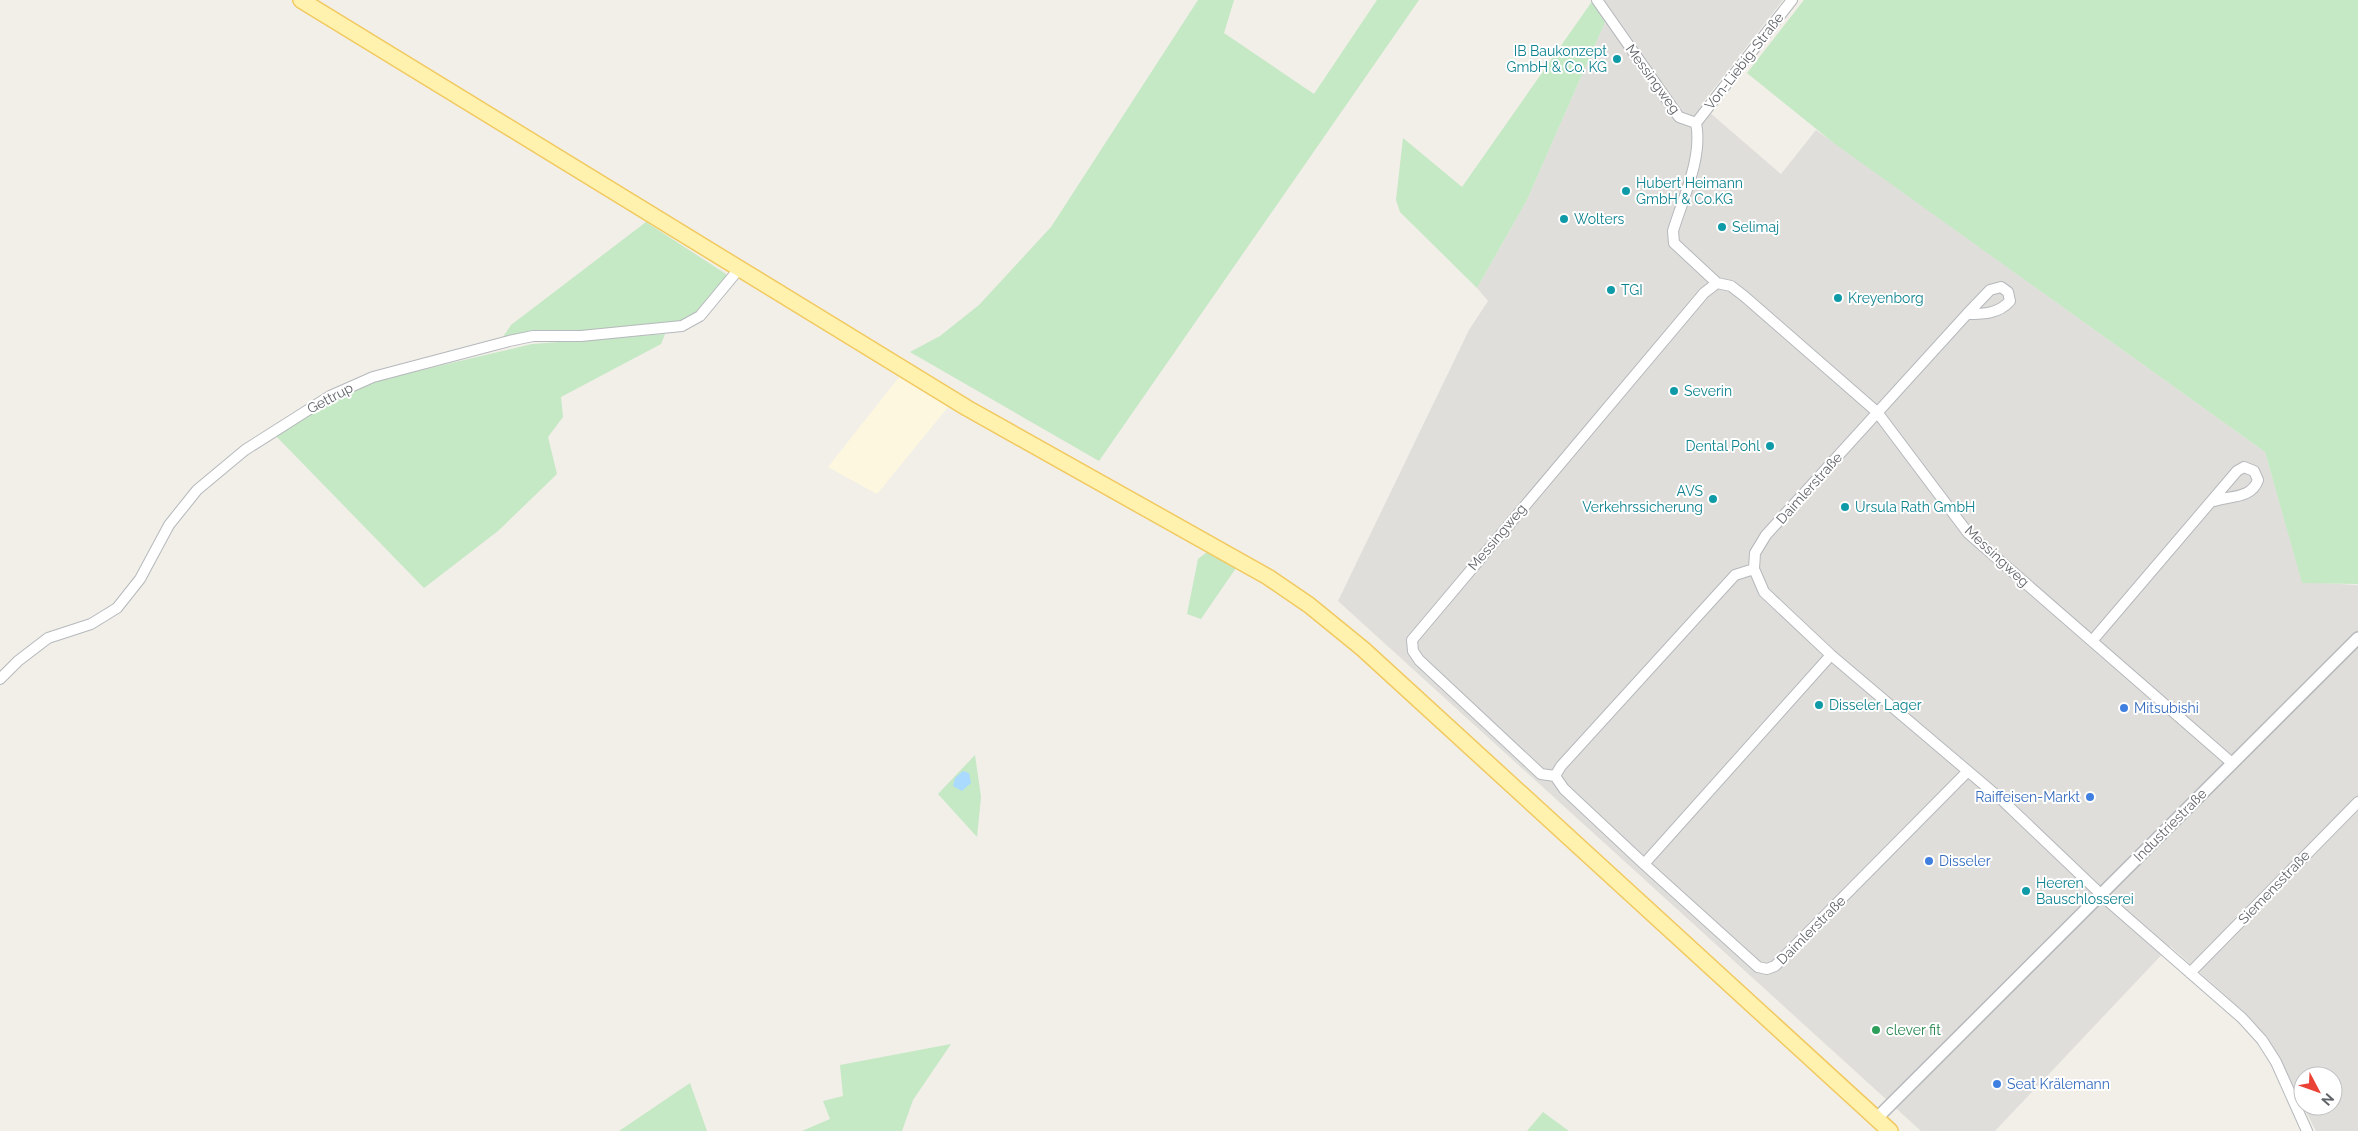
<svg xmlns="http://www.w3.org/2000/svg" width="2358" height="1131" font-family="Raleway,sans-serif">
<rect width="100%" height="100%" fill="#f1efe8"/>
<path fill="#fef7e0" d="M900,376L949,406L877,494L828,467Z"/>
<path fill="#e0deda" d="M1601,0H1783L1701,105L1781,174L1816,130L2265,452L2302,582L2358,585V1131H2316L2303,1106H2333V1076H2303V1105L2267,1037L2246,1014L2170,946L1995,1131H1921L1338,601L1469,330L1488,301L1477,288L1527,200L1606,20Z"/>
<path fill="#c5e8c5" d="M1198,0H1234L1224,33L1314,94L1377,0H1419L1099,461L910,352L940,336L979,305L1051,227Z
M1593,0L1606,20L1527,200L1477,288L1400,212L1396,200L1403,138L1462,187Z
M1804,0H2358V584L2302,583L2265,452L1835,144L1747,73Z
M646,222L726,274L727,281L690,320L556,333L501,340L511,325Z
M665,334L661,344L561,397L563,417L548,437L557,474L498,531L424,588L274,434L345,393L370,382L532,344Z
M1207,552L1236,568L1201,619L1187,614L1198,559Z
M975,755L981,797L977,837L938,794Z
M951,1044L913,1100L902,1131H802L830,1119L823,1101L843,1096L840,1065Z
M690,1083L707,1131H619Z
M1543,1112L1569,1131H1527Z"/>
<path fill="#aadaff" d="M963,771L969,773L971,783L962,791L953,786L955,778Z"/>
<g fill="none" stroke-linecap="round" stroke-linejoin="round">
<defs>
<path id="minor" d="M1597,0L1679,117L1696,123
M1696,123C1703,157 1683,198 1673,231L1674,243L1717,283L1731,286L1744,296L1877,412L1968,533L2232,763
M1696,123L1792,0
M1967,314C1984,314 1998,314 2010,301L2008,292L2001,287L1990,290L1967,314L1766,535L1755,553L1754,569L1764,592L1831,655L2002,800L2108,901L2242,1018L2262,1040L2276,1062L2307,1131
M2092,641L2237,471L2244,467L2254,471L2258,480C2251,500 2228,495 2211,502
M1831,655L1644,864L1758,967L1767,969L1775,966L1968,771
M0,679L18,661L48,638L91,624L117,608L140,579L169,525L197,490L245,450L330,396L373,377L509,341L533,336H581L682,326L700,316L739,269
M1555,776L1541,774L1419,660L1413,651L1412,640L1704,293L1717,283
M1555,776L1561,766L1735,575L1754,569
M1555,776L1564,789L1644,864
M2190,973L2358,802"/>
<path id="tertiary" d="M1876,1119L2358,638"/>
<path id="primary" d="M301,0L967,408L1268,577L1309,605L1363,649L1890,1131"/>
</defs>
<use href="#minor" stroke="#b5b8bc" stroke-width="12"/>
<use href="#tertiary" stroke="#b5b8bc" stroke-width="14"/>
<use href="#primary" stroke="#f2c960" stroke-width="18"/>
<use href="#minor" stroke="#fff" stroke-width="10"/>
<use href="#tertiary" stroke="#fff" stroke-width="11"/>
<use href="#primary" stroke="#fff2af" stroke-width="15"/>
</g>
<g fill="#0f9aa8" stroke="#fff" stroke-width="2">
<circle cx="1617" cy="59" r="5"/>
<circle cx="1626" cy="191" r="5"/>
<circle cx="1564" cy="219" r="5"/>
<circle cx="1722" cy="227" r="5"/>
<circle cx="1611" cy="290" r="5"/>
<circle cx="1838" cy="298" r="5"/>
<circle cx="1674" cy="391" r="5"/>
<circle cx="1770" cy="446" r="5"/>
<circle cx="1713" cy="499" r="5"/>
<circle cx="1845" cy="507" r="5"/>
<circle cx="1819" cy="705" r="5"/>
<circle cx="2026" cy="891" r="5"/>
</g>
<g fill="#3f7fe0" stroke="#fff" stroke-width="2">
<circle cx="2124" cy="708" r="5"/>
<circle cx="2090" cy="797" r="5"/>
<circle cx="1929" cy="861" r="5"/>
<circle cx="1997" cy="1084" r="5"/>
</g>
<circle fill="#2e9e5b" stroke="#fff" stroke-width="2" cx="1876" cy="1030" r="5"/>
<g text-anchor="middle" stroke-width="4" stroke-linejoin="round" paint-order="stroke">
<g font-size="14" fill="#0d838f" stroke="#fff" text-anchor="start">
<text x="1607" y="56" text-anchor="end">IB Baukonzept<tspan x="1607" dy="16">GmbH &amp; Co. KG</tspan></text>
<text x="1636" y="188">Hubert Heimann<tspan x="1636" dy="16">GmbH &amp; Co.KG</tspan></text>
<text x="1574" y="224">Wolters</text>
<text x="1732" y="232">Selimaj</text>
<text x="1621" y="295">TGI</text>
<text x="1848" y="303">Kreyenborg</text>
<text x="1684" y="396">Severin</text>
<text x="1760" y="451" text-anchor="end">Dental Pohl</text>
<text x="1703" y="496" text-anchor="end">AVS<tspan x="1703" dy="16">Verkehrssicherung</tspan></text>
<text x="1855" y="512">Ursula Rath GmbH</text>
<text x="1829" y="710">Disseler Lager</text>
<text x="2036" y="888">Heeren<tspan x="2036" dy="16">Bauschlosserei</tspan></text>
</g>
<g font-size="14" fill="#5f6368" stroke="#fff">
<text transform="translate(1744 61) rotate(-52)" y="5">Von-Liebig-Straße</text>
<text transform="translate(1653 79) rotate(54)" y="5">Messingweg</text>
<text transform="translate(330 398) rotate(-28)" y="5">Gettrup</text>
<text transform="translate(1809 488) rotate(-48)" y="5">Daimlerstraße</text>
<text transform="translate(1497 537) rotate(-50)" y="5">Messingweg</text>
<text transform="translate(1997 556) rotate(43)" y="5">Messingweg</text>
<text transform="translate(2170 825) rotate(-45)" y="5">Industriestraße</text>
<text transform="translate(2274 887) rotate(-46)" y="5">Siemensstraße</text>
<text transform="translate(1811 930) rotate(-45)" y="5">Daimlerstraße</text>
</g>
<g font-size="14" fill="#366cbe" stroke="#fff" text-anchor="start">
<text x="2134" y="713">Mitsubishi</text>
<text x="2080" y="802" text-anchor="end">Raiffeisen-Markt</text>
<text x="1939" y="866">Disseler</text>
<text x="2007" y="1089">Seat Krälemann</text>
</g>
<g font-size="14" fill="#27864d" stroke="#fff" text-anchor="start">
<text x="1886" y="1035">clever fit</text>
</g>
</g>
<g transform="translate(2318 1091) rotate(131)"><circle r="24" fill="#ffffff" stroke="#bfc1c3"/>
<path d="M0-4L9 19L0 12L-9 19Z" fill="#ea4335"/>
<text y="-8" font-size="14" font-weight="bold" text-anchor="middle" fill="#5f6368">N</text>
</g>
</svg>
